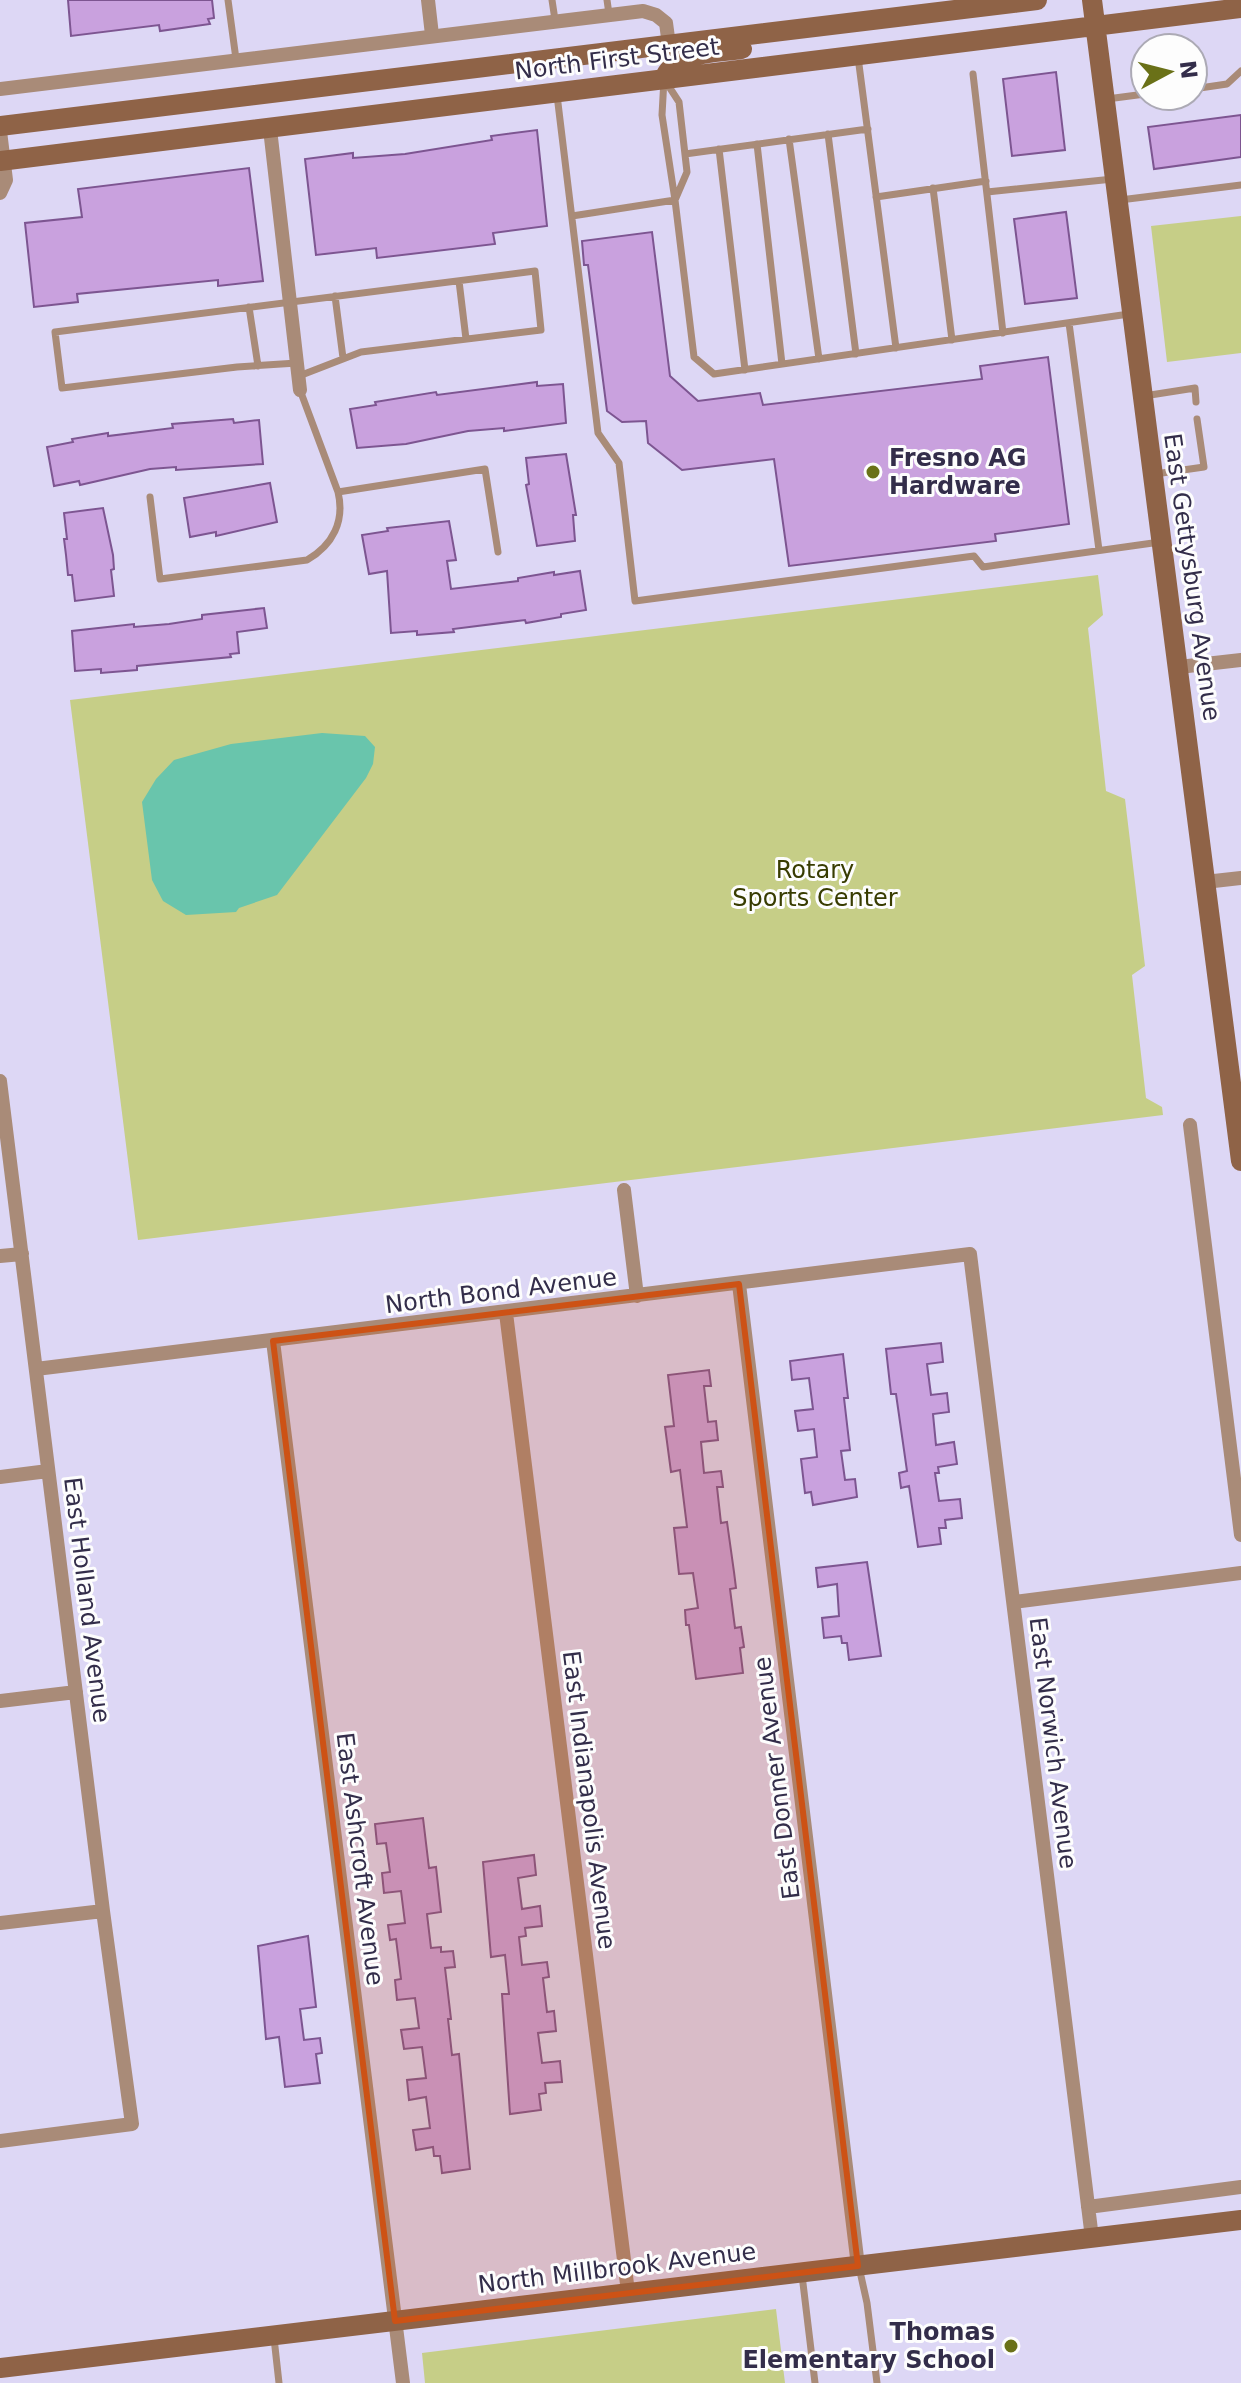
<svg xmlns="http://www.w3.org/2000/svg" width="1241" height="2383" font-family="'DejaVu Sans',sans-serif">
<rect width="100%" height="100%" fill="#ddd7f5"/>
<path fill="#c6ce87" d="M1241,216V353L1167,362L1151,226Z
M1098,575L1103,615L1088,628L1106,791L1125,799L1145,966L1132,975L1146,1098L1162,1107L1163,1115L138,1240L70,700Z
M776,2309L785,2383H425L422,2353Z"/>
<path fill="#69c5ac" d="M322,733L365,736L375,747L373,764L366,778L277,895L239,908L236,912L186,915L163,901L152,880L142,802L156,779L174,760L231,744Z"/>
<path fill="#c9a1de" stroke="#7d5591" stroke-width="2" d="M68,0H212L214,18L208,19L210,24L160,31L159,25L71,36Z
M1056,72L1065,150L1012,156L1003,79Z
M1241,115V157L1154,169L1148,127Z
M537,130L547,226L493,233L495,244L377,258L376,248L316,255L305,159L353,153V158L405,154L492,140L491,136Z
M249,168L263,281L218,286V280L77,294L78,302L34,307L25,223L82,217L78,189Z
M1066,212L1077,298L1025,304L1014,219Z
M652,232L670,376L698,401L760,393L763,405L982,379L980,366L1048,357L1069,524L995,534L996,541L789,566L774,459L682,470L648,443L646,421L622,422L607,411L588,265H584L582,241Z
M537,382V386L563,384L566,423L504,431V428L468,431L406,444L357,448L350,409L376,405L375,402L436,392L437,395Z
M233,419L234,423L259,420L263,464L176,470V467L150,469L80,485L79,481L54,486L47,447L73,442L72,439L108,433V436L173,428L172,424Z
M566,454L576,515H573L575,541L537,546L526,485L529,484L526,458Z
M270,483L277,522L216,536V532L190,537L184,498Z
M103,508L113,555L114,569L111,570L114,596L75,601L72,575H68L66,555L64,539H67L64,513Z
M449,521L456,560L447,561L451,589L518,581V578L554,572V575L580,571L586,610L561,614V617L526,623L525,620L453,629L454,632L417,635V631L391,633L387,571L369,574L362,535L388,531L387,528Z
M264,608L267,628L237,632L239,653L230,654L231,657L137,666V670L101,673V669L75,671L72,631L134,624V627L169,624L202,619V615Z
M941,1343L943,1362L927,1364L931,1395L947,1393L949,1412L933,1414L936,1445L954,1442L957,1464L938,1467L939,1473H935L939,1501L960,1499L962,1518L945,1520L946,1528H939L941,1544L918,1547L909,1486L901,1488L899,1473L907,1471L896,1394H891L886,1349Z
M843,1354L848,1398H844L850,1450L841,1451L845,1480L855,1479L857,1497L813,1505L811,1492L805,1493L801,1459L817,1457L814,1429L798,1431L795,1411L813,1409L809,1378L792,1380L790,1361Z
M709,1370L711,1386H704L708,1422L716,1421L718,1440L701,1442L704,1473L721,1471L723,1487H717L721,1523L727,1522L734,1572L736,1588L730,1589L735,1628L741,1627L744,1647L740,1648L743,1673L696,1679L689,1625H686L685,1610L698,1608L693,1573L679,1574L674,1528L687,1527L680,1470L671,1472L665,1427L674,1426L668,1375Z
M867,1562L881,1656L849,1660L847,1643H842L841,1636L824,1638L822,1618L839,1616L837,1584L818,1587L816,1568Z
M423,1818L429,1868L436,1867L441,1912L427,1914L431,1948L441,1947V1952L453,1951L455,1967L445,1968L451,2019H448L452,2055L459,2054L470,2169L442,2173L440,2156H434L433,2147L416,2150L413,2130L430,2128L426,2097L409,2100L407,2080L426,2078L422,2047L404,2049L401,2030L419,2028L415,1998L397,2000L395,1980L401,1979L396,1939L390,1940L388,1925L405,1923L401,1891L384,1893L382,1873L390,1872L386,1843L377,1844L375,1824Z
M534,1855L536,1875L518,1878L522,1909L540,1906L542,1926L525,1928L526,1936L519,1937L522,1965L547,1962L549,1977L543,1978L547,2012L554,2011L556,2031L538,2033L542,2063L560,2061L562,2082L545,2083L546,2093L539,2094L541,2110L510,2114L502,1994H509L505,1955L491,1957L483,1862Z
M308,1936L316,2007L300,2009L304,2040L320,2038L322,2053L316,2054L320,2083L285,2087L279,2037L266,2039L258,1946Z"/>
<g fill="none" stroke-linecap="round" stroke-linejoin="round">
<path stroke="#a98b78" stroke-width="7" d="M228,0L236,59
M552,0L555,20
M607,0L609,14
M858,57L896,348
M973,74L1003,333
M664,79L679,102L687,172L675,200L662,115Z
M1193,89L1227,84L1241,71
M557,95L598,433L619,463L635,601L974,556L983,567L1160,542
M1107,99L1145,94
M828,134L856,354
M789,139L819,359
M757,144L782,364
M719,149L745,370
M685,154L868,129
M933,188L952,340
M987,192L1113,179
M876,197L986,181
M1120,200L1241,185
M572,216L675,200L694,357L714,374L1129,314
M459,281L466,339
M335,296L343,358
M249,307L258,366
M1069,323L1099,550
M297,363L237,367L62,388L55,332L535,271L541,330L361,352L299,376
M300,390L338,492L485,469L498,552
M1144,396L1195,388L1196,402
M1155,474L1204,467L1197,419
M150,497L160,579L307,560C333,545 345,521 338,492
M859,2267L867,2303L877,2383
M802,2275L815,2383
M274,2338L279,2383"/>
<path stroke="#a98b78" stroke-width="14" d="M428,0L432,35
M0,89L643,11L656,15L666,23L669,45
M270,129L300,390
M0,131L6,180L0,193
M1179,667L1241,660
M1205,882L1241,878
M0,1081L103,1911L132,2124L0,2141
M1190,1125L1241,1535
M624,1190L637,1296
M0,1256L22,1254
M739,1284L858,2266
M506,1313L628,2292
M273,1341L403,2383
M36,1369L970,1254L1092,2238
M0,1477L48,1471
M1014,1602L1241,1573
M0,1701L76,1692
M0,1923L103,1911
M1088,2207L1241,2187"/>
<path stroke="#8f6347" stroke-width="20" d="M1092,0L1241,1161
M664,79C674,51 717,53 742,49
M0,126L1037,0
M0,161L1241,8
M0,2368L1241,2220"/>
</g>
<path fill="#cd5215" fill-opacity="0.2" stroke="#cd5215" stroke-width="6" stroke-linejoin="round" d="M739,1284L858,2266L395,2321L273,1341Z"/>
<g fill="#6a7118" stroke="#fdfdfd" stroke-width="3">
<circle cx="873" cy="472" r="8"/>
<circle cx="1011" cy="2346" r="8"/>
</g>
<g text-anchor="middle" stroke-width="6" stroke-linejoin="round" paint-order="stroke">
<g font-size="24" fill="#332d4a" stroke="#fdfdfd">
<text transform="translate(617 59) rotate(-7)" y="8">North First Street</text>
<text transform="translate(1192 577) rotate(82)" y="8">East Gettysburg Avenue</text>
<text transform="translate(501 1291) rotate(-7)" y="8">North Bond Avenue</text>
<text transform="translate(87 1600) rotate(83)" y="8">East Holland Avenue</text>
<text transform="translate(1053 1743) rotate(83)" y="8">East Norwich Avenue</text>
<text transform="translate(777 1778) rotate(-97)" y="8">East Donner Avenue</text>
<text transform="translate(589 1800) rotate(83)" y="8">East Indianapolis Avenue</text>
<text transform="translate(360 1859) rotate(83)" y="8">East Ashcroft Avenue</text>
<text transform="translate(617 2268) rotate(-7)" y="8">North Millbrook Avenue</text>
</g>
<g font-size="24" font-weight="bold" fill="#332d4a" stroke="#fdfdfd" text-anchor="start">
<text x="889" y="466">Fresno AG<tspan x="889" dy="28">Hardware</tspan></text>
<text x="995" y="2340" text-anchor="end">Thomas<tspan x="995" dy="28">Elementary School</tspan></text>
</g>
<g font-size="24" fill="#383c01" stroke="#fdfdfd">
<text x="815" y="878">Rotary<tspan x="815" dy="28">Sports Center</tspan></text>
</g>
</g>
<g transform="translate(1169 72) rotate(83)"><circle r="38" fill="#fdfdfd" stroke="#acaab5" stroke-width="2"/>
<path d="M0-6L14 30L0 20L-14 30Z" fill="#6a7118"/>
<text y="-12" font-size="22" font-weight="bold" text-anchor="middle" fill="#332d4a">N</text>
</g>
</svg>
